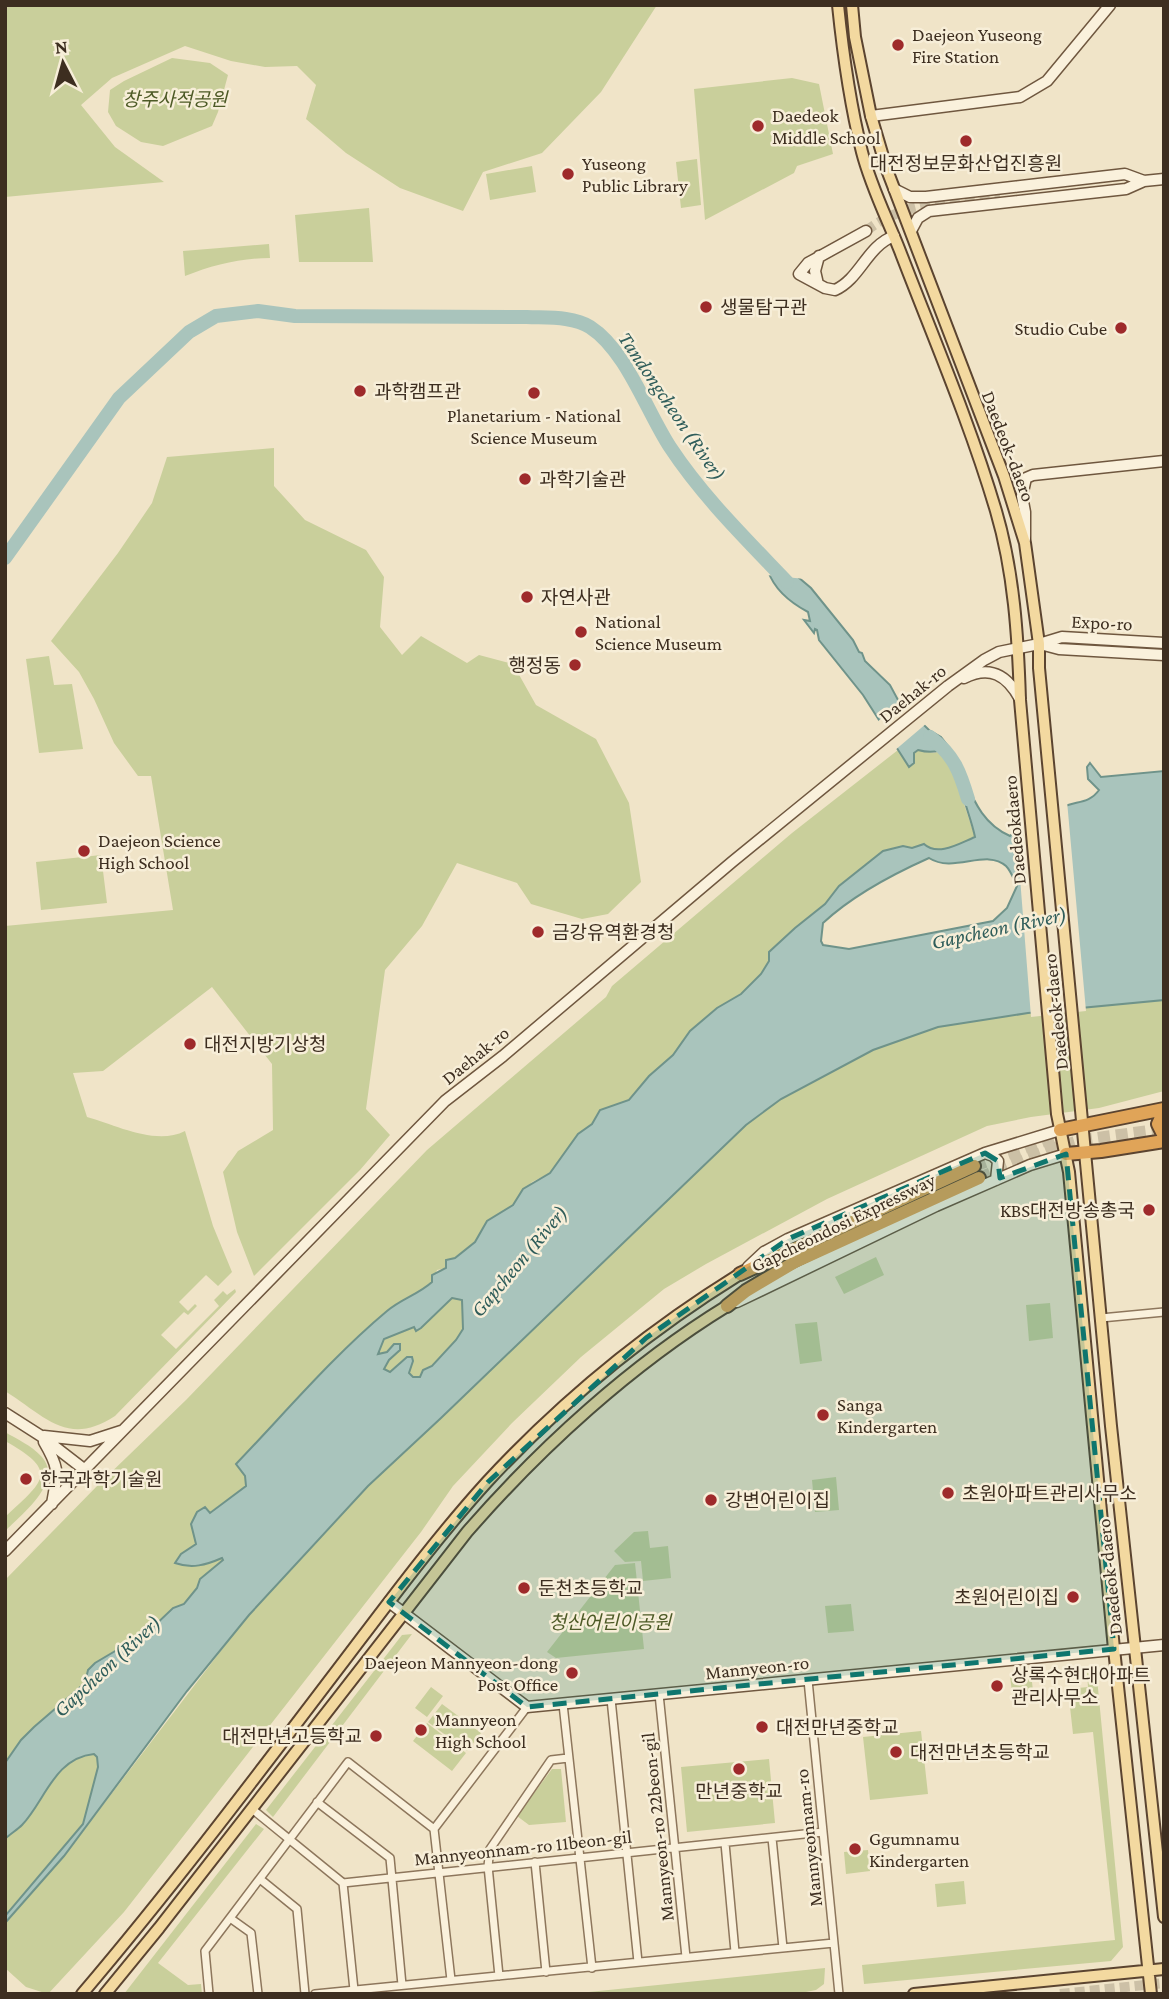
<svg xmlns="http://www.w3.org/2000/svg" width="1169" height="1999" font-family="'Crimson Pro','Noto Sans KR',serif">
<rect width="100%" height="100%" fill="#f0e4c8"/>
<path fill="#c9cf9b" d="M5,5H657L601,92L542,153L483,172L463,211L400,188L346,153L306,119L316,85L297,66L265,67L231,61L185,46L112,78L81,105L115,147L164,182L5,197Z
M172,58L210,63L228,75L218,112L212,126L163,146L141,142L116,126L108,112L110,90L124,81Z
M792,78L819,84L833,154L797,166L794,173L705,220L694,89Z
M697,159L701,205L681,208L676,162Z
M532,166L536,192L490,200L486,174Z
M369,208L373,262H299L295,215Z
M269,244L270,258C240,258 213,265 185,276L183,251Z
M274,448V486L305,520L366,550L384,577L380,627L402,655L421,636L467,663L479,655L513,664L536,705L596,739L629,803L641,882L608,914L582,919L531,904L517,883L457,863L422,926L385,970L366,1109L390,1135L360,1170L254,1276L237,1232L223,1172L238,1151L273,1130L272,1064L212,987L103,1071L73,1073L87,1117C116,1125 156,1146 185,1131L213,1226L232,1272L218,1286L206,1275L179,1302L188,1311L195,1304L197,1306L188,1315L184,1312L161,1335L176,1349L219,1306L214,1300L223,1291L227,1295L235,1289L236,1292L115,1416C68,1447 46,1417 5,1391V926L173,910L151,776H138L114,743L94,699L79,672L51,641L118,553L152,503L167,457Z
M49,656L54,685L72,684L83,749L39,753L26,659Z
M898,750L909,767L914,753L918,750L934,753L941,751L952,764L960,782L964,804L975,837C960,843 938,857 924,844L911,848L883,851L839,886L825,904L795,928L761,974L741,994L717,1008L690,1031L673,1055L649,1076L629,1100L600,1110L592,1124L578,1134L550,1173L532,1182L513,1205L487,1221L475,1242L447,1264L446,1268L437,1270L432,1282L425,1288L389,1309L330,1366L236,1464L245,1476L246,1486L209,1513L197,1544L181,1554L208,1564L223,1557V1560L200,1579L197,1588L184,1604L173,1608L149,1631L95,1663L88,1670L85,1683L34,1727L21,1740L5,1763V1580L99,1484L186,1400L427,1150L606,997L612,986L792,833Z
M101,855L107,903L41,910L36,862Z
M1164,1000V1091L1099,1108L1031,1117L987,1126L827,1199L706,1264L664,1289L581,1357L512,1423L453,1486L421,1532L124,1912L48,1994L26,1987L5,1968V1923L64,1856L249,1614L368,1486L441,1418L746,1125L781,1098L873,1050L938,1027L1028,1013Z
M876,1257L884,1275L844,1294L835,1277Z
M452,1297L462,1300L463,1329L456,1340L432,1366L423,1370L420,1377H413L409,1373L413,1361L407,1357L390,1372L384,1369L389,1360L400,1350L394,1344L387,1352L378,1355L384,1339L415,1327L416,1331L421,1328Z
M1050,1303L1053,1338L1029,1341L1026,1305Z
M817,1322L822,1361L800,1364L795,1324Z
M5,1432C17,1439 32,1446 41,1456C65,1481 21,1515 5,1531V1517C43,1481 61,1472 5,1441Z
M836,1477L839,1510L815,1512L812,1480Z
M648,1531L650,1548L668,1546L671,1578L643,1581L641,1561L625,1562L614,1551L634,1532Z
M635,1563L644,1649L556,1658L547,1652L615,1565Z
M851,1604L854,1631L828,1633L825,1606Z
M412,1634L273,1817L266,1810L402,1635Z
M1031,1673L1033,1691L1012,1693L1010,1675Z
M1087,1673L1093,1674L1097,1678L1123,1947L1111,1961L864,1984L862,1965L1115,1940L1093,1732L1073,1734L1068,1689L1088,1687Z
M431,1687L443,1696L427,1717L415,1708Z
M442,1704L481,1733L467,1751L428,1722Z
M427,1723L466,1753L452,1771L413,1741Z
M921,1731L928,1794L870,1800L863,1737Z
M94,1754L97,1757L98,1767L83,1824L5,1916V1839C10,1834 17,1830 22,1825C46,1801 54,1757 94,1754Z
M769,1759L775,1823L687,1832L681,1767Z
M552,1769H561L566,1822L529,1825L517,1816Z
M256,1824L264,1829L158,1963L188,1985L201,1984L202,1994H124Z
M868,1850L870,1871L846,1874L844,1852Z
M964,1881L966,1904L937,1907L935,1884Z
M825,1968L824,1984L816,1990L796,1994H569Z"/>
<path fill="#a9c4bc" stroke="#6f938a" stroke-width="2" fill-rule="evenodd" d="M785,566L811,588L853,640L859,652L862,653L865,661L890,685L898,700L929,730L941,737L948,746C939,753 929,753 918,750L914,753V763L909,767L863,695L819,640L817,630L815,629L814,633L804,620L810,621L808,612C791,603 775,591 768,571Z
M1090,763L1101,777L1164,771V1000L1028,1013L938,1027L873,1050L781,1099L746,1125L441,1418L368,1486L249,1615L187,1691L64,1856L5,1923V1916L83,1824L98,1767L97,1757L94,1754C54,1758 45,1801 22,1825C17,1830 10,1834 5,1839V1763L21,1740L34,1727L85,1683L88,1670L95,1663L149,1631L173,1608L184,1604L197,1588L200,1579L223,1560L222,1558C206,1565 192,1569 175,1563L181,1554L196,1544L191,1524L197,1512L205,1507L210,1513L246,1486L245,1476L236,1464C285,1413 332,1357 387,1311C401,1299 419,1294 432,1282V1275L446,1268V1260L455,1258L475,1242L487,1221L513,1205L523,1189L550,1173L578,1134L592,1124L600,1110L629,1100L649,1076L673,1055L690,1031L717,1008L741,994L761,974L769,961V952L795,928L825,904L839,886L883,851L903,846L912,848L924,844C938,857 960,843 975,837C971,818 963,801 960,782L965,780C975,804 985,825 1010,836C1026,822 1045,813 1065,806C1078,801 1090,803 1099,790L1088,779L1087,767ZM929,858C954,874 986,848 1006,866C1011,871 1014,880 1017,886L1007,908L993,921L849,949L823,945L821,941L823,923C853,895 891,875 929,858ZM452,1298L462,1300L463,1329L456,1340L432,1366L423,1370L420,1377H413L409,1373L413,1361L412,1357H407L390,1372L384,1369L389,1360L400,1350V1344H394L387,1352L378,1354L384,1339L414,1327L416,1331L421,1328Z"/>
<path fill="#f0e4c8" d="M786,563H787L805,579L766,575V568Z
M903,700L927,723L894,751L876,723Z
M1067,801L1086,1011L1031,1017L1016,827L1036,814Z"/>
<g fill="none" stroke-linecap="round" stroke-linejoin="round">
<path stroke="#a9c4bc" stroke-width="14" d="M5,558L119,398L189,332L216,316L258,311L295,316L527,317C546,318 573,316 590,327C626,350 647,412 670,447C703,497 746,539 787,582
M930,737C954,755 960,772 968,799"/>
<path stroke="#ccc0a6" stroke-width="10" stroke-dasharray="10 5" stroke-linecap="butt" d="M866,231C904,201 953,202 1000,197"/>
<path stroke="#ccc0a6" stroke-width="10" stroke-dasharray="10 5" stroke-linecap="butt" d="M1060,1994L1164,1983"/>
<path stroke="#ccc0a6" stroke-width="12" stroke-dasharray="12 6" stroke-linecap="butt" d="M974,1166L1057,1136
M979,1178L1052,1149L1082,1140L1164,1129"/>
<defs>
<path id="street" d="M1101,1318L1164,1312
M808,1680L839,1994
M659,1694L686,1957
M611,1699L638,1962
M563,1704L592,1968
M317,1802L390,1858L402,1985
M252,1809L343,1883L823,1832
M772,1838L783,1948
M725,1843L735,1952
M535,1862L546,1972
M260,1879L297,1909L305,1994
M343,1883L354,1990
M230,1918L251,1933L258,1994
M499,1976L488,1866L490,1849L551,1760L568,1758
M451,1980L434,1829L527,1707
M209,1994L205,1951L348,1762L434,1829
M315,1994L834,1943"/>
<path id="secondary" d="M871,116L1020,97L1047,81L1110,5
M894,189L910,197H926L1125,174L1144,181
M866,231L808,263L799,274L825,288L835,290C860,279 867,246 894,236
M911,231L918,218L929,211L1126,189L1144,181L1164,179
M818,284L815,271L819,256
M1025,539V512L1022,496L1026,478L1033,475L1164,461
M1040,644L1059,649L1164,655
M964,678C990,665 1007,675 1020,699
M985,1153L993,1156L998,1161L996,1180
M748,1267L764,1252L788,1239L985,1153L1060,1130
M737,1302L936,1206L1030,1165L1066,1154
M5,1413L41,1436L85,1470
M44,1436L90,1441L121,1431
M44,1442C61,1471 57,1473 52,1504
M5,1551L445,1101L503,1056L732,862L948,686L984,660L999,652L1039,644L1062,637L1164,643
M389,1602L527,1707L1164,1645"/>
<path id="primary" d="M838,5C843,54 850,104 862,152C871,187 887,218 900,251C933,337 970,423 996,511C1014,572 1018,636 1020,700L1057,1114L1069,1172L1114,1649L1151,1994
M852,5L855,37L871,116L887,170L1004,476L1025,543L1039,644V668L1111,1426L1164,1917
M82,1994C167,1894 246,1790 325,1686C378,1617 429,1546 487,1482C561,1402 648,1331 740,1274
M105,1994L159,1928L467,1532C541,1447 631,1365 727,1306
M914,1994L1164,1969"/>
<path id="highway" d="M1164,1111L1158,1124L1164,1136
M1060,1130L1164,1109
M1066,1154L1101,1151L1164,1141
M740,1274L974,1166
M727,1306L746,1291L795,1262L979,1178"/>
</defs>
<use href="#street" stroke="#8d765c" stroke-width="10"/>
<use href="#secondary" stroke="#6f573f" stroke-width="13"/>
<use href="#primary" stroke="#5b4430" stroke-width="14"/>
<use href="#highway" stroke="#5b4430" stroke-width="16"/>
<use href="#street" stroke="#faf1dc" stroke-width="7"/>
<use href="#secondary" stroke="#faf1dc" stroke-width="10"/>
<use href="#primary" stroke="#f3d9a0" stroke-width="10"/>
<use href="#highway" stroke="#e0a458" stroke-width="12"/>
</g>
<path fill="#0f766e" fill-opacity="0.2" stroke="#0f766e" stroke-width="5" stroke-dasharray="14 9" stroke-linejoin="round" d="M985,1153L998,1161L1000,1178L1066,1154L1114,1649L527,1707L389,1602L488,1482L646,1338L788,1239Z"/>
<g fill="#9e2a2b" stroke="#f7eed8" stroke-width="2.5">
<circle cx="898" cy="45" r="7"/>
<circle cx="758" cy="126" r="7"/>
<circle cx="966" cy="141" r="7"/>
<circle cx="568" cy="174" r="7"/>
<circle cx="706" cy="307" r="7"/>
<circle cx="1121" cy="328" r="7"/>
<circle cx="360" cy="391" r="7"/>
<circle cx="534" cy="393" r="7"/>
<circle cx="525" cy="479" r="7"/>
<circle cx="527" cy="597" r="7"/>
<circle cx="581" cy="632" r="7"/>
<circle cx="575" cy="665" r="7"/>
<circle cx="84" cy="851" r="7"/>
<circle cx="538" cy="932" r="7"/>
<circle cx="190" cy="1044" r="7"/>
<circle cx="1149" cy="1210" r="7"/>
<circle cx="823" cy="1415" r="7"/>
<circle cx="26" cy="1479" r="7"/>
<circle cx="948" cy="1493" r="7"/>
<circle cx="711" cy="1500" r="7"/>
<circle cx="524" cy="1588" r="7"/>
<circle cx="1073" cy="1597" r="7"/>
<circle cx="572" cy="1673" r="7"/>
<circle cx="997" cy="1686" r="7"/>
<circle cx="762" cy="1727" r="7"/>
<circle cx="421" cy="1730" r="7"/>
<circle cx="376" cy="1736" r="7"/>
<circle cx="896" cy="1752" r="7"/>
<circle cx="739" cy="1769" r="7"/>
<circle cx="855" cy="1849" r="7"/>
</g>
<g text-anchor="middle" stroke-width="5" stroke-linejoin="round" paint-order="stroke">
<g font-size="19" fill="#3d2e20" stroke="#f7eed8" text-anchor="start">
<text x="912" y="41">Daejeon Yuseong<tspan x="912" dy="22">Fire Station</tspan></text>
<text x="772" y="122">Daedeok<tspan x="772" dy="22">Middle School</tspan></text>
<text x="582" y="170">Yuseong<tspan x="582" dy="22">Public Library</tspan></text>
<text x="966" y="170" text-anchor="middle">대전정보문화산업진흥원</text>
<text x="720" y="314">생물탐구관</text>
<text x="1107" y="335" text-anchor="end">Studio Cube</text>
<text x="374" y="398">과학캠프관</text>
<text x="534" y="422" text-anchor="middle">Planetarium - National<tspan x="534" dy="22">Science Museum</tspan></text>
<text x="539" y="486">과학기술관</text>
<text x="541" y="604">자연사관</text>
<text x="595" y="628">National<tspan x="595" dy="22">Science Museum</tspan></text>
<text x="561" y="672" text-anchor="end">행정동</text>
<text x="98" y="847">Daejeon Science<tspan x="98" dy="22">High School</tspan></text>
<text x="552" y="939">금강유역환경청</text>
<text x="204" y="1051">대전지방기상청</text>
<text x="1135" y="1217" text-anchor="end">KBS대전방송총국</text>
<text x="837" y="1411">Sanga<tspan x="837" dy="22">Kindergarten</tspan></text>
<text x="40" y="1486">한국과학기술원</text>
<text x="962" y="1500">초원아파트관리사무소</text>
<text x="725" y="1507">강변어린이집</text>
<text x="538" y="1595">둔천초등학교</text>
<text x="1059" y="1604" text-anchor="end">초원어린이집</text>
<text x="558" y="1669" text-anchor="end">Daejeon Mannyeon-dong<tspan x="558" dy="22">Post Office</tspan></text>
<text x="1011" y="1682">상록수현대아파트<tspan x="1011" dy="22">관리사무소</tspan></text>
<text x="435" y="1726">Mannyeon<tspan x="435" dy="22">High School</tspan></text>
<text x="776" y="1734">대전만년중학교</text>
<text x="362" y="1743" text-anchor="end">대전만년고등학교</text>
<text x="910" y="1759">대전만년초등학교</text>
<text x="739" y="1798" text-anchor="middle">만년중학교</text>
<text x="869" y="1845">Ggumnamu<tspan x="869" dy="22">Kindergarten</tspan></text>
</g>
<g font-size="19" font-style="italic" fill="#4d5a26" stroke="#f7eed8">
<text x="175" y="106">창주사적공원</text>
<text x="610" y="1629">청산어린이공원</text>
</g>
<g font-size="19" fill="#3d2e20" stroke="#f7eed8">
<text transform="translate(1009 446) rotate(69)" y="7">Daedeok-daero</text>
<text transform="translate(1102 622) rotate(3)" y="7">Expo-ro</text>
<text transform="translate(912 693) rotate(-39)" y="7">Daehak-ro</text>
<text transform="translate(1014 830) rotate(-95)" y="7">Daedeokdaero</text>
<text transform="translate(1055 1012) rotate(-96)" y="7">Daedeok-daero</text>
<text transform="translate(475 1055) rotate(-39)" y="7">Daehak-ro</text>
<text transform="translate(843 1222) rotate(-26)" y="7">Gapcheondosi Expressway</text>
<text transform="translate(1109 1577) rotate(-96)" y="7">Daedeok-daero</text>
<text transform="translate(757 1667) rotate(-6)" y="7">Mannyeon-ro</text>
<text transform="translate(657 1827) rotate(-96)" y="7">Mannyeon-ro 22beon-gil</text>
<text transform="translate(808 1838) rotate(-96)" y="7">Mannyeonnam-ro</text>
<text transform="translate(523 1847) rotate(-6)" y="7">Mannyeonnam-ro 11beon-gil</text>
</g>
<g font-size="21" font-style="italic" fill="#2f5d5a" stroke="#f7eed8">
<text transform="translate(672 406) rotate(56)" y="7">Tandongcheon (River)</text>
<text transform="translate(999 928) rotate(-12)" y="7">Gapcheon (River)</text>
<text transform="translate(519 1261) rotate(-50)" y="7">Gapcheon (River)</text>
<text transform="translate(107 1666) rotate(-43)" y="7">Gapcheon (River)</text>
</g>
</g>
<rect width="1169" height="1999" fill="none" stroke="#3d2e20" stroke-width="14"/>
<g transform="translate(63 63) rotate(354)" stroke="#f7eed8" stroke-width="5" paint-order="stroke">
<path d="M0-5L12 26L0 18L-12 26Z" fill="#3d2e20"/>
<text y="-10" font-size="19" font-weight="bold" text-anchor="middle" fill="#3d2e20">N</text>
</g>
</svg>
